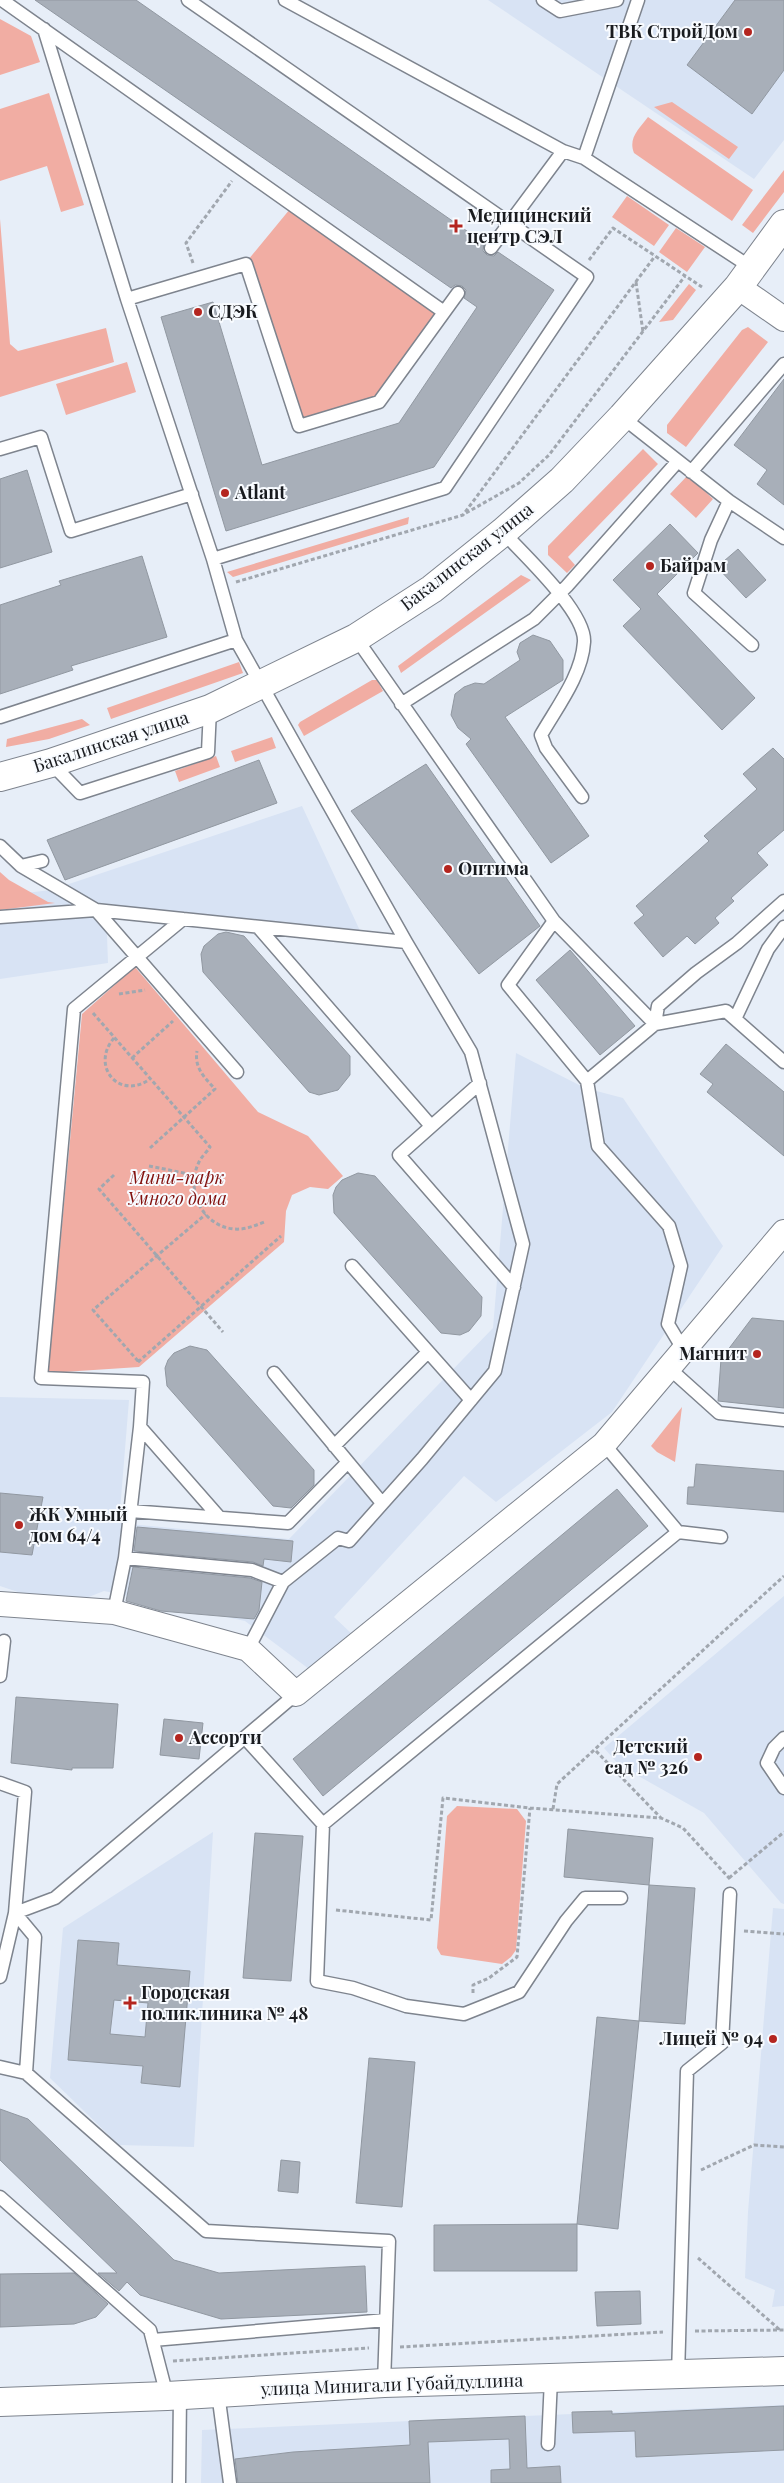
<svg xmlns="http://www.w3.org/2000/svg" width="784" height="2483" font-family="'Playfair Display',serif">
<rect width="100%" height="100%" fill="#e7eef8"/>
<path fill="#d8e3f4" d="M488,0H784V140L754,179Z
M302,806L362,935L106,908L108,963L0,979V896L51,890Z
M516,1053L585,1088L623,1098L723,1246L612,1412L496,1502L464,1476L334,1617L353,1635L309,1669L245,1621L104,1591L63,1607L0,1586V1397L129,1400L119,1523L289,1539L493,1328Z
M784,1596V1904L781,1903L704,1813L619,1765L604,1748Z
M213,1832L194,2147L119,2145L50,2078L63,1928Z
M773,1908L784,1909V2306L772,2307L775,2290L745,2278L748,2212Z
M784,2405V2483H201L202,2430Z"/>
<path fill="#f1ada3" d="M0,19L31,36L40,62L0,75Z
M49,93L84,205L61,212L47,166L0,181V109Z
M672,102L738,147L729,159L654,107Z
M648,117L753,190L732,221L634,153C628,138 639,129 648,117Z
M784,170V192L753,233L742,225Z
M627,196L669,225L654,246L612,217Z
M290,209L440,309L376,397L302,420L248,260Z
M0,219L10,344L18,351L106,328L114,362L0,397Z
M676,228L705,247L687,272L659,252Z
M689,284L696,290L673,320L659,322Z
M748,327L768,342L686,447L667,433V425L742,330Z
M127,362L136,392L66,415L56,384Z
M643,449L658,464L568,557L575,565L567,573L548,555V546Z
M688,475L713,499L696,518L670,494Z
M409,517L408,524L233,577L227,572Z
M521,575L531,580L401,673L398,666Z
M239,662L243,673L111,719L107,708Z
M372,680H377L383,691L304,736L298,725L300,722Z
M82,719L90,725L49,739L6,747L7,739Z
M272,737L276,748L235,762L231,751Z
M216,756L220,767L179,782L175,771Z
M0,872L9,880L48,902L55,903L0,910Z
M135,967L258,1112L308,1136L343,1176L328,1189L310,1187L292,1195L286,1211L284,1242L139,1367L48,1373L82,1014Z
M682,1407L675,1462L657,1452L651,1446Z
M457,1806L517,1809L526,1821L516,1950L511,1957L502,1964L441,1955L437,1948L447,1816Z"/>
<path fill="#a8afb9" stroke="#9198a1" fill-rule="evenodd" d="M35,0H136L484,243L483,251L487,255L494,256L498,252L554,290L434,467L226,531L161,317L213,302L262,465L399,423L477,307L464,298L466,290L462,286L455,285L451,288Z
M735,0H784V70L752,114L687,65Z
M784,379V505L757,484L767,470L734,445Z
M27,470L52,552L0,568V479Z
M670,524L698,553L657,594L755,698L722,730L623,626L641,609L613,580Z
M738,549L766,580L746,598L717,567Z
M142,556L167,637L71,666L73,670L0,694V605L61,585L59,581Z
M533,635L550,641L563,660V680L505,717L589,836L551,863L466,744L471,739L458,728L451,715L455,694L464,687L475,683L484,684L520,660L517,652L520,643Z
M773,748L784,759V830L757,853L768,865L731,898L734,901L715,918L719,923L695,944L687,936L663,957L634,923L644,915L636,906L709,841L704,836L757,789L743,774Z
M259,760L277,803L65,880L47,840Z
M426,764L540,926L479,974L351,811Z
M226,932L244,936L350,1056V1075L338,1090L319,1095L309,1092L203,972L201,954L204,946L218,934Z
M570,950L635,1026L600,1055L536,980Z
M726,1044L784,1092V1156L707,1092L713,1084L700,1074Z
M358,1173L375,1176L482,1297L481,1316L469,1331L460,1335L441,1333L334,1213L333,1195L336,1187L342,1180Z
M752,1318L784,1321V1408L718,1401L721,1359Z
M190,1346L207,1350L314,1470V1485L291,1508L273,1506L167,1386L165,1368L168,1360L174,1353Z
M696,1464L784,1471V1512L687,1504L688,1487H694Z
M617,1489L648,1526L323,1796L293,1759Z
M0,1493L43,1497L32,1555L0,1552Z
M137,1527L293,1541L291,1562L264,1559L263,1566L253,1562L134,1551Z
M133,1567L250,1578L262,1582L259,1610L254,1619L161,1611L126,1601Z
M16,1697L118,1704L113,1768H72V1770L11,1763Z
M164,1719L203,1723L199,1759L160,1755Z
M568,1829L653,1838L649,1885L564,1877Z
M255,1833L303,1836L291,1981L243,1978Z
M649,1885L695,1888L685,2024L639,2021Z
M78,1940L119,1943L117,1965L190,1971L180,2087L141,2083L143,2066L68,2060ZM114,2000L148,2003L145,2037L110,2034Z
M597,2017L639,2021L618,2229L577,2224Z
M369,2058L415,2062L402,2207L356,2203Z
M0,2109L28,2119L174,2260L219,2273L365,2266L367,2312L221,2319L140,2295L127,2282L119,2291L98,2273H117L0,2160Z
M281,2160L300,2162L298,2193L278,2191Z
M577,2224V2271H434V2225Z
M74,2273L108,2304L96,2317L74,2324L0,2327V2274Z
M640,2291L641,2324L597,2326L595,2292Z
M784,2406V2450L636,2457L635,2431L573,2433L572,2412L612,2411V2414Z
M525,2416L527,2468L560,2466L561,2483H491V2470L510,2469L509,2439L428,2442L430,2483H238L235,2459L293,2452L410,2445L409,2421Z"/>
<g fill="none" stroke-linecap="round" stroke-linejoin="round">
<defs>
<path id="lane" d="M2,0L444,312
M285,0L563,151
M543,0L560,11L617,0
M44,29L127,299
M584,158L638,0
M491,248L563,151L584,158L752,268
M622,417L729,501L784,538
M0,449L41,437L71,531L192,494
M691,472L784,364
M729,501L711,540L694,593L752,645
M503,532C523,554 586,612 584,642C582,675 557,707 541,735L546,748L582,797
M213,559L127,299L246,264L299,426L379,402L458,293
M356,638L554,921L508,985L587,1081L598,1146L669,1226L681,1266L668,1324L683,1349
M401,704L534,619L567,586L678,461
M0,717L236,640
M51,763L80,793L208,752L210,709
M0,846L21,866L96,910L237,1072
M21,866L42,861
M0,917L96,910L406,942
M554,921L655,1024L658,1006L696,973L737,943L784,901
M258,927L431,1126
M735,1019L768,949L784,927
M587,1081L655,1024L726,1011L784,1062
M480,1083L399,1155L514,1287
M352,1266L471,1400
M670,1369L719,1413L784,1420
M274,1373L382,1503
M140,1427L143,1382L41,1378L74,1009L183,919
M334,1446L428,1352
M130,1511L288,1523L348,1462
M678,1532L721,1537
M125,1558L252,1570L283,1582L338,1538L349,1541L422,1459L495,1371L523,1244L471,1052L406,942L236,640L213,559L445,488L587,277L188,0
M114,1612L125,1558L140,1427L219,1517
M248,1649L283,1582
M0,1676L4,1641
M296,1694L55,1898L15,1913L35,1937L26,2073L206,2231L389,2241L384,2383
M245,1738L323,1824L678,1532L604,1444
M784,1738L774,1748L767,1763L784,1788
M0,1783L25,1792L15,1913L0,1977
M323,1824L317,1981L353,1988L406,2006L464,2014L519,1992L566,1921L585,1898H621
M0,2067L26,2073
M0,2197L150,2330L167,2396
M153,2340L386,2320
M678,2375L687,2071L722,2043L730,1894
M218,2393L230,2483
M548,2444L551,2379
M179,2483L180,2395"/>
<path id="street" d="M738,287L784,319
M0,1604L114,1612L248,1649L296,1694L604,1444L784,1232"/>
<path id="secondary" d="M0,777L51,763L210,709L356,638L432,589L503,532L562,480L622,417L738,287L784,224
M0,2402L167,2396L384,2383L784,2371"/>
</defs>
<use href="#lane" stroke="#7e848e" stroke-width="15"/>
<use href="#street" stroke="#7e848e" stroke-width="26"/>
<use href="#secondary" stroke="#7e848e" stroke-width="30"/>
<path stroke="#a1a7af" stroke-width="3" stroke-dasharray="4 2.5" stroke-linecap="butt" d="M589,260L613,228L702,287
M193,263L186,243L232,181
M636,282L643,332
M466,513L519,483L549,455L685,276
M236,582L463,515L655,256
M119,994L145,990
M93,1013L210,1147C207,1152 201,1157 199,1162C185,1190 202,1226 234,1229C245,1230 254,1226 264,1222
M114,1038C90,1066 119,1101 150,1079
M132,1058L173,1021
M150,1148L215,1089C205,1078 194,1068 197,1051
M149,1166L194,1175
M114,1175L99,1189L223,1332
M138,1361L93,1310L206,1214
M138,1362L281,1236
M596,1751L661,1818
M553,1809L557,1784L784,1576
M729,1878L784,1832
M336,1910L431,1920L443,1798L530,1808L661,1818L683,1828L730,1879
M744,1931L784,1934
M473,1993V1985L489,1978L517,1957L530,1808
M701,2170L754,2145L784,2147
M698,2258L780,2330
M695,2331L784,2330
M400,2347L663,2332
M173,2361L369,2348"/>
<use href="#lane" stroke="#fff" stroke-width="12"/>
<use href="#street" stroke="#fff" stroke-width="24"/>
<use href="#secondary" stroke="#fff" stroke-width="28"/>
</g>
<g fill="#b4251f" stroke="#f8fbff" stroke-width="2">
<circle cx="748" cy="32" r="5"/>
<path d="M453.5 218.5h5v5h5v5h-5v5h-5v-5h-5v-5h5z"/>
<circle cx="198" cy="312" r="5"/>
<circle cx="225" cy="493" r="5"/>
<circle cx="650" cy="566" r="5"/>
<circle cx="448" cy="869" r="5"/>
<circle cx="757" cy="1354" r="5"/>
<circle cx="19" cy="1525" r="5"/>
<circle cx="179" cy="1738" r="5"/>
<circle cx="698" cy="1757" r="5"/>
<path d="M127.5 1995.5h5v5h5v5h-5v5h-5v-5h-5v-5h5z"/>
<circle cx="773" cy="2039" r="5"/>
</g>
<g text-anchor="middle" stroke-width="4" stroke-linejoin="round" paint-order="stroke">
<g font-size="18" font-weight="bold" fill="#191b1f" stroke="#f8fbff" text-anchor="start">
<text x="738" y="38" text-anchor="end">ТВК СтройДом</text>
<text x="467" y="222">Медицинский<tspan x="467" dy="21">центр СЭЛ</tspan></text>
<text x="208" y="318">СДЭК</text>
<text x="235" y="499">Atlant</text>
<text x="660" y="572">Байрам</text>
<text x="458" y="875">Оптима</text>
<text x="747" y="1360" text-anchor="end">Магнит</text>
<text x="29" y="1521">ЖК Умный<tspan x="29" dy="21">дом 64/4</tspan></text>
<text x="189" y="1744">Ассорти</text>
<text x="688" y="1753" text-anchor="end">Детский<tspan x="688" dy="21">сад № 326</tspan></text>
<text x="141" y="1999">Городская<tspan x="141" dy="21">поликлиника № 48</tspan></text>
<text x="763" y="2045" text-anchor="end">Лицей № 94</text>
</g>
<g font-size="18" fill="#191b1f" stroke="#f8fbff">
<text transform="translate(467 557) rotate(-38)" y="6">Бакалинская улица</text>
<text transform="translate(111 742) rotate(-18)" y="6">Бакалинская улица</text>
<text transform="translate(392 2385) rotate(-2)" y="6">улица Минигали Губайдуллина</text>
</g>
<g font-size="18" font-style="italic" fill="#82110e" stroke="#f8fbff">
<text x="177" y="1184">Мини-парк<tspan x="177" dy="21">Умного дома</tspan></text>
</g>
</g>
</svg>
